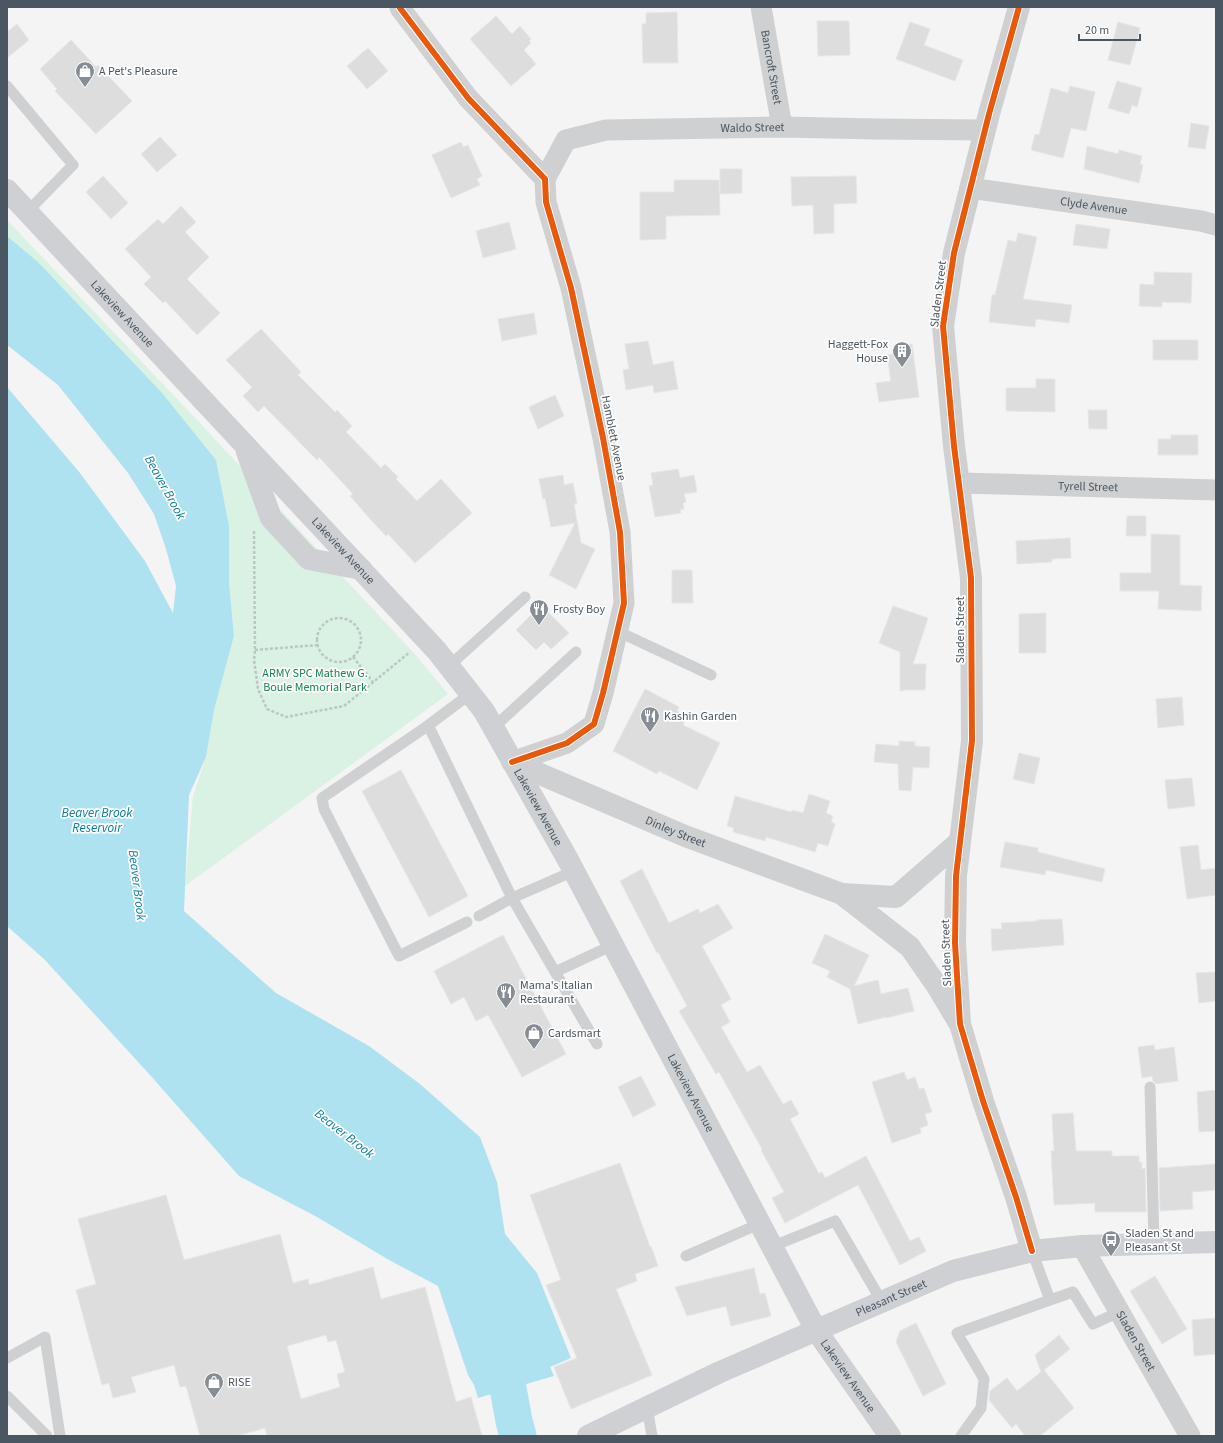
<svg xmlns="http://www.w3.org/2000/svg" width="1223" height="1443" font-family="'Source Sans 3',sans-serif">
<rect width="100%" height="100%" fill="#f4f4f4"/>
<path fill="#d9f2e3" d="M7,220L198,421L412,651L448,694L185,886L193,796L206,757L214,710L234,636L229,582L38,262L7,236Z"/>
<path fill="#aee2f0" d="M7,236L38,262L162,393L216,460L229,526V582L234,636L214,710L206,757L189,795L184,911L276,993L369,1046L420,1084L480,1137L497,1182L505,1234L537,1273L571,1358L550,1367L554,1376L478,1398L474,1385L468,1375L438,1286L389,1260L317,1217L239,1176L150,1075L45,960L7,926V387L80,473L145,561L173,613L176,586L166,549L154,514L128,473L58,385L7,345Z"/>
<g fill="none" stroke-linecap="round" stroke-linejoin="round">
<path stroke="#aee2f0" stroke-width="37" d="M494,1339L508,1388L514,1421L518,1436"/>
</g>
<path fill="#ddddde" stroke="#e5e6e7" fill-rule="evenodd" d="M677,12L678,63H643L642,24H646V13Z
M496,16L512,34L520,26L531,39L529,41L531,43L524,50L536,64L511,86L470,39Z
M817,21H849L850,55L818,56Z
M910,22L930,29L924,45L963,60L955,81L896,59Z
M1118,22L1140,28L1130,65L1108,60Z
M17,24L29,40L7,58V32Z
M71,40L96,67L98,65L132,101L96,134L55,91L57,89L40,69Z
M368,48L388,71L367,89L347,66Z
M1117,81L1142,88L1137,107L1132,105L1129,114L1108,108Z
M1070,86L1095,92L1086,131L1071,128L1063,158L1031,150L1035,134L1039,135L1051,88L1068,93Z
M1191,123L1209,126L1205,149L1188,147Z
M160,137L177,155L157,172L141,154Z
M461,142L463,147L468,145L482,176L477,179L480,185L451,198L432,155Z
M1087,146L1118,154L1119,150L1142,156L1140,164L1143,165L1139,183L1084,169Z
M720,169H742V193L720,194Z
M103,176L128,203L111,219L86,192Z
M856,176L857,203L834,204V233L814,234L813,205L792,206L791,177Z
M674,180H719L720,215L666,216V239L640,240V192H674Z
M181,206L196,222L185,232L209,257L187,279L220,313L197,335L165,301L163,303L144,284L151,277L125,249L158,219L163,224Z
M509,222L516,249L483,258L476,231Z
M1076,224L1110,229L1107,249L1073,245Z
M1018,233L1037,237L1023,299L1072,305L1069,323L1036,319L1035,327L989,322L992,295H995L1008,240L1016,242Z
M1154,272L1192,273L1191,303L1162,302V307L1139,306L1140,284L1154,285Z
M534,313L537,334L502,341L498,319Z
M261,329L301,372L298,375L335,412L337,410L352,426L346,432L381,468L385,464L398,477L396,479L417,501L441,479L472,513L415,563L388,534L386,536L371,520L350,496L353,494L319,457L317,460L264,406L258,412L243,396L252,387L226,360Z
M1153,340H1198V360H1153Z
M648,341L653,365L673,361L678,389L654,393L653,385L626,390L623,370L629,369L625,344Z
M912,344L919,397L879,402L876,383L891,381L887,355L896,354L895,346Z
M1036,379H1055V412L1006,411V388H1036Z
M555,395L564,416L538,429L529,407Z
M1088,410H1107V429H1089Z
M1171,435H1198V455H1158V439H1171Z
M678,469L680,478L694,475L697,492L684,494L686,502L683,503L684,509L680,510L681,513L655,517L649,486L653,485L651,473Z
M563,475L564,485L573,483L577,504H574L581,543L595,549L576,589L549,575L575,523L551,527L545,498L543,499L539,479Z
M1127,516H1146V536H1126Z
M1151,534L1180,535V585L1202,586L1201,611L1158,609L1159,591H1120V573H1151Z
M1070,538L1071,558L1052,559V562L1017,564L1016,541Z
M672,570H692L693,603H672Z
M541,605L569,633L551,649L544,642L536,650L516,630Z
M893,606L928,618L913,664H926L925,690H904L903,691H900V652L879,643Z
M1046,613V653H1019V614Z
M645,689L679,707L677,711L687,716L683,725L720,743L697,790L659,771L657,774L613,751Z
M1182,697L1184,725L1158,728L1156,699Z
M899,741L915,742V746L930,747L929,768L913,767L911,791L899,790L898,764L874,762L876,744L899,746Z
M1019,753L1040,758L1034,784L1013,779Z
M401,770L468,896L429,917L362,791Z
M1192,778L1195,806L1168,809L1165,780Z
M809,794L830,801L826,813L833,816L831,822L835,824L828,846L818,843L815,852L766,837L765,841L733,832L734,828L727,826L735,796L791,812L792,810L803,813Z
M1005,842L1038,848V852L1105,869L1102,882L1046,870L1045,875L1000,867Z
M1198,845L1201,870L1216,868V895L1187,899L1180,847Z
M642,869L669,923L698,909L700,913L718,904L733,928L702,946L731,999L721,1005L730,1022L721,1027L747,1072L760,1065L783,1104L791,1100L799,1114L790,1119L819,1174L822,1172L825,1178L866,1156L910,1241L919,1237L926,1251L900,1265L858,1185L785,1223L772,1198L784,1192L761,1150L762,1149L719,1072L716,1074L679,1011L687,1006L658,952L657,953L620,881Z
M1062,919L1064,945L992,951L991,929H1002L1001,923L1037,921V920Z
M825,934L869,955L854,986L878,980L881,994L908,988L914,1011L886,1018V1017L858,1024L850,989L827,977L830,971L812,963Z
M503,935L566,1054L522,1077L488,1015L476,1021L464,997L451,1004L434,971Z
M1216,972V1001L1199,1003L1196,973Z
M1154,1045L1155,1050L1174,1047L1178,1081L1156,1084L1153,1081L1152,1076L1142,1078L1138,1047Z
M904,1072L907,1080L915,1077L919,1089L924,1088L932,1112L925,1114L928,1125L920,1128L921,1133L892,1143L872,1082Z
M641,1076L656,1105L633,1117L618,1087Z
M1216,1090V1131L1199,1132L1197,1092Z
M1073,1113L1076,1151H1112V1156H1139V1162H1142V1169L1145,1168L1146,1212H1095V1203L1054,1205L1051,1151H1054L1052,1114Z
M620,1163L650,1247L651,1246L658,1266L635,1274L637,1281L616,1289L652,1375L571,1409L554,1367L577,1358L546,1285L561,1280L530,1195Z
M1216,1164V1190L1192,1192L1193,1209L1160,1211L1159,1168Z
M166,1195L184,1260L280,1234L293,1283L308,1279L309,1285L373,1267L381,1299L425,1287L456,1402L471,1397L482,1436H267L265,1428L237,1436H200L186,1386L180,1387L174,1365L131,1377L136,1392L113,1398L109,1383L102,1385L76,1290L96,1284L78,1219ZM326,1335L328,1342L336,1340L345,1372L337,1374L340,1387L301,1399L287,1346Z
M754,1268L760,1294L765,1293L771,1316L731,1326L726,1306L687,1316L675,1287Z
M1155,1276L1187,1329L1162,1344L1130,1291Z
M1216,1318V1354L1194,1356L1192,1320Z
M916,1323L946,1384L923,1396L896,1342L900,1331Z
M1059,1335L1070,1349L1044,1370L1074,1408L1040,1436H1025L1016,1424L1012,1428L989,1400L990,1391L1007,1378L1017,1391L1041,1372L1035,1355Z"/>
<g fill="none" stroke-linecap="round" stroke-linejoin="round">
<path stroke="#bcc7c4" stroke-width="2.5" stroke-dasharray="3 2" stroke-linecap="butt" d="M254,531L255,650L254,660L258,689L267,709L286,717L344,706L410,652
M317 640a22 22 0 1 1 44 0a22 22 0 1 1-44 0Z
M255,650L318,645
M353,657L373,682"/>
<path stroke="#ced0d2" stroke-width="11" d="M7,86L73,165L27,212
M617,631L711,675
M449,666L525,597
M426,727L470,694
M493,728L576,652
M479,916L512,898L597,1044
M467,922L399,956L324,809L322,798L426,727L431,731L512,898L574,871
M555,972L613,945
M1150,1087L1154,1244
M771,1247L835,1221L882,1302
M1032,1251L1050,1300L1073,1292L1093,1324L1119,1312
M686,1256L759,1224
M7,1358L45,1337L60,1436
M7,1396L47,1436
M647,1407L652,1436
M961,1436L981,1408L984,1379L957,1333L1050,1300"/>
<g stroke="#ced0d2" stroke-width="21">
<path id="s1" d="M761,7L782,127"/>
<path d="M400,8L468,98L545,179L546,202L571,288L603,438L620,532L624,603L603,693L594,724L567,743L512,762"/>
<path id="s2" d="M545,179L566,140L606,130L782,127L876,129L985,130"/>
<path id="s3" d="M970,188L1201,221L1216,225"/>
<path id="s4" d="M959,483L1216,490"/>
<path id="s5" d="M1082,1246L1190,1436"/>
</g>
<g stroke="#ced0d2" stroke-width="22">
<path d="M1019,7L989,114L954,253L943,326L954,446L971,578L972,741L956,876L955,943L960,1024L983,1101L1016,1197L1032,1251"/>
<path id="s6" d="M512,762L685,836L842,894L896,897L959,842"/>
<path d="M842,894L910,947L937,986L958,1021"/>
</g>
<g stroke="#ced0d4" stroke-width="22">
<path id="s7" d="M7,190L437,651L484,711L567,858L816,1330L890,1436"/>
<path d="M247,452L271,518L309,559L361,569"/>
<path id="s8" d="M588,1436L720,1372L953,1271L1032,1251L1082,1246L1216,1242"/>
</g>
<defs>
<path id="cycleway" d="M1019,7L989,114L954,253L943,326L954,446L971,578L972,741L956,876L955,943L960,1024L983,1101L1016,1197L1032,1251
M400,8L468,98L545,179L546,202L571,288L603,438L620,532L624,603L603,693L594,724L567,743L512,762"/>
</defs>
<use href="#cycleway" stroke="#fff" stroke-width="8"/>
<use href="#cycleway" stroke="#e8590c" stroke-width="6"/>
</g>
<defs>
<symbol id="shop-pin" viewBox="-11 -11 22 30"><path d="M0 17L-7.5 6A9.5 9.5 0 1 1 7.5 6Z" fill="#868d94" stroke="#fff"/><path d="M-5-2.5h2.3a2.7 3.5 0 0 1 5.4 0H5L5.5 6h-11ZM-1.5-2.5h3a1.5 2.3 0 0 0-3 0Z" fill="#fff"/></symbol>
<symbol id="building-pin" viewBox="-11 -11 22 30"><path d="M0 17L-7.5 6A9.5 9.5 0 1 1 7.5 6Z" fill="#868d94" stroke="#fff"/><path d="M-4-6H4V6H1V3H-1V6H-4ZM-2.5-4.3h1.7v1.8h-1.7ZM.8-4.3h1.7v1.8H.8ZM-2.5-1h1.7V.8h-1.7ZM.8-1h1.7V.8H.8Z" fill="#fff"/></symbol>
<symbol id="restaurant-pin" viewBox="-11 -11 22 30"><path d="M0 17L-7.5 6A9.5 9.5 0 1 1 7.5 6Z" fill="#868d94" stroke="#fff"/><path d="M-5-6h1v4h1v-4h1v4h1v-4h1v5L-1.5 .5V6h-2V.5L-5-1ZM5-6V6H3V1.5H1.5Q1.5-4 5-6Z" fill="#fff"/></symbol>
<symbol id="bus-pin" viewBox="-11 -11 22 30"><path d="M0 17L-7.5 6A9.5 9.5 0 1 1 7.5 6Z" fill="#868d94" stroke="#fff"/><path d="M-5-6H5V4H4V6H2V4H-2V6H-4V4H-5ZM-3.5-4V0h7V-4ZM-3.5 1.2v1.5H-2V1.2ZM2 1.2v1.5H3.5V1.2Z" fill="#fff"/></symbol>
</defs>
<g fill-rule="evenodd">
<use href="#shop-pin" x="74" y="60" width="22" height="30"/>
<use href="#building-pin" x="891" y="340" width="22" height="30"/>
<use href="#restaurant-pin" x="528" y="598" width="22" height="30"/>
<use href="#restaurant-pin" x="639" y="705" width="22" height="30"/>
<use href="#restaurant-pin" x="495" y="981" width="22" height="30"/>
<use href="#shop-pin" x="523" y="1022" width="22" height="30"/>
<use href="#bus-pin" x="1100" y="1229" width="22" height="30"/>
<use href="#shop-pin" x="203" y="1371" width="22" height="30"/>
</g>
<g text-anchor="middle" stroke-width="3.5" stroke-linejoin="round" paint-order="stroke">
<g font-size="12" fill="#4a5661" stroke="#fff">
<text dy="4" stroke="none"><textPath href="#s1" startOffset="61">Bancroft Street</textPath></text>
<text dy="4" stroke="none"><textPath href="#s2" startOffset="232">Waldo Street</textPath></text>
<text dy="4" stroke="none"><textPath href="#s3" startOffset="125">Clyde Avenue</textPath></text>
<text transform="translate(938 294) rotate(-83)" y="4">Sladen Street</text>
<text dy="4" stroke="none"><textPath href="#s7" startOffset="169">Lakeview Avenue</textPath></text>
<text transform="translate(614 438) rotate(79)" y="4">Hamblett Avenue</text>
<text dy="4" stroke="none"><textPath href="#s4" startOffset="129">Tyrell Street</textPath></text>
<text dy="4" stroke="none"><textPath href="#s7" startOffset="493">Lakeview Avenue</textPath></text>
<text transform="translate(960 630) rotate(-90)" y="4">Sladen Street</text>
<text dy="4" stroke="none"><textPath href="#s7" startOffset="817">Lakeview Avenue</textPath></text>
<text dy="4" stroke="none"><textPath href="#s6" startOffset="178">Dinley Street</textPath></text>
<text transform="translate(946 953) rotate(-92)" y="4">Sladen Street</text>
<text dy="4" stroke="none"><textPath href="#s7" startOffset="1141">Lakeview Avenue</textPath></text>
<text dy="4" stroke="none"><textPath href="#s8" startOffset="333">Pleasant Street</textPath></text>
<text dy="4" stroke="none"><textPath href="#s5" startOffset="109">Sladen Street</textPath></text>
<text dy="4" stroke="none"><textPath href="#s7" startOffset="1465">Lakeview Avenue</textPath></text>
</g>
<g font-size="12" fill="#4a5661" stroke="#fff" text-anchor="start">
<text x="99" y="75">A Pet's Pleasure</text>
<text x="888" y="348" text-anchor="end">Haggett-Fox<tspan x="888" dy="14">House</tspan></text>
<text x="553" y="613">Frosty Boy</text>
<text x="664" y="720">Kashin Garden</text>
<text x="520" y="989">Mama's Italian<tspan x="520" dy="14">Restaurant</tspan></text>
<text x="548" y="1037">Cardsmart</text>
<text x="1125" y="1237">Sladen St and<tspan x="1125" dy="14">Pleasant St</tspan></text>
<text x="228" y="1386">RISE</text>
</g>
<g font-size="12" fill="#17864f" stroke="#fff">
<text x="315" y="677">ARMY SPC Mathew G.<tspan x="315" dy="14">Boule Memorial Park</tspan></text>
</g>
<g font-size="13" font-style="italic" fill="#0c7c9b" stroke="#fff">
<text transform="translate(166 487) rotate(61)" y="5">Beaver Brook</text>
<text x="97" y="817">Beaver Brook<tspan x="97" dy="15">Reservoir</tspan></text>
<text transform="translate(138 885) rotate(83)" y="5">Beaver Brook</text>
<text transform="translate(345 1133) rotate(38)" y="5">Beaver Brook</text>
</g>
</g>
<rect width="1223" height="1443" fill="none" stroke="#4a5661" stroke-width="16"/>
<path d="M1079 34v6h61v-6" fill="none" stroke="#4a5661" stroke-width="2"/>
<text x="1085" y="34" font-size="12" fill="#4a5661" stroke="#ffffff" stroke-width="3" paint-order="stroke">20 m</text>
</svg>
